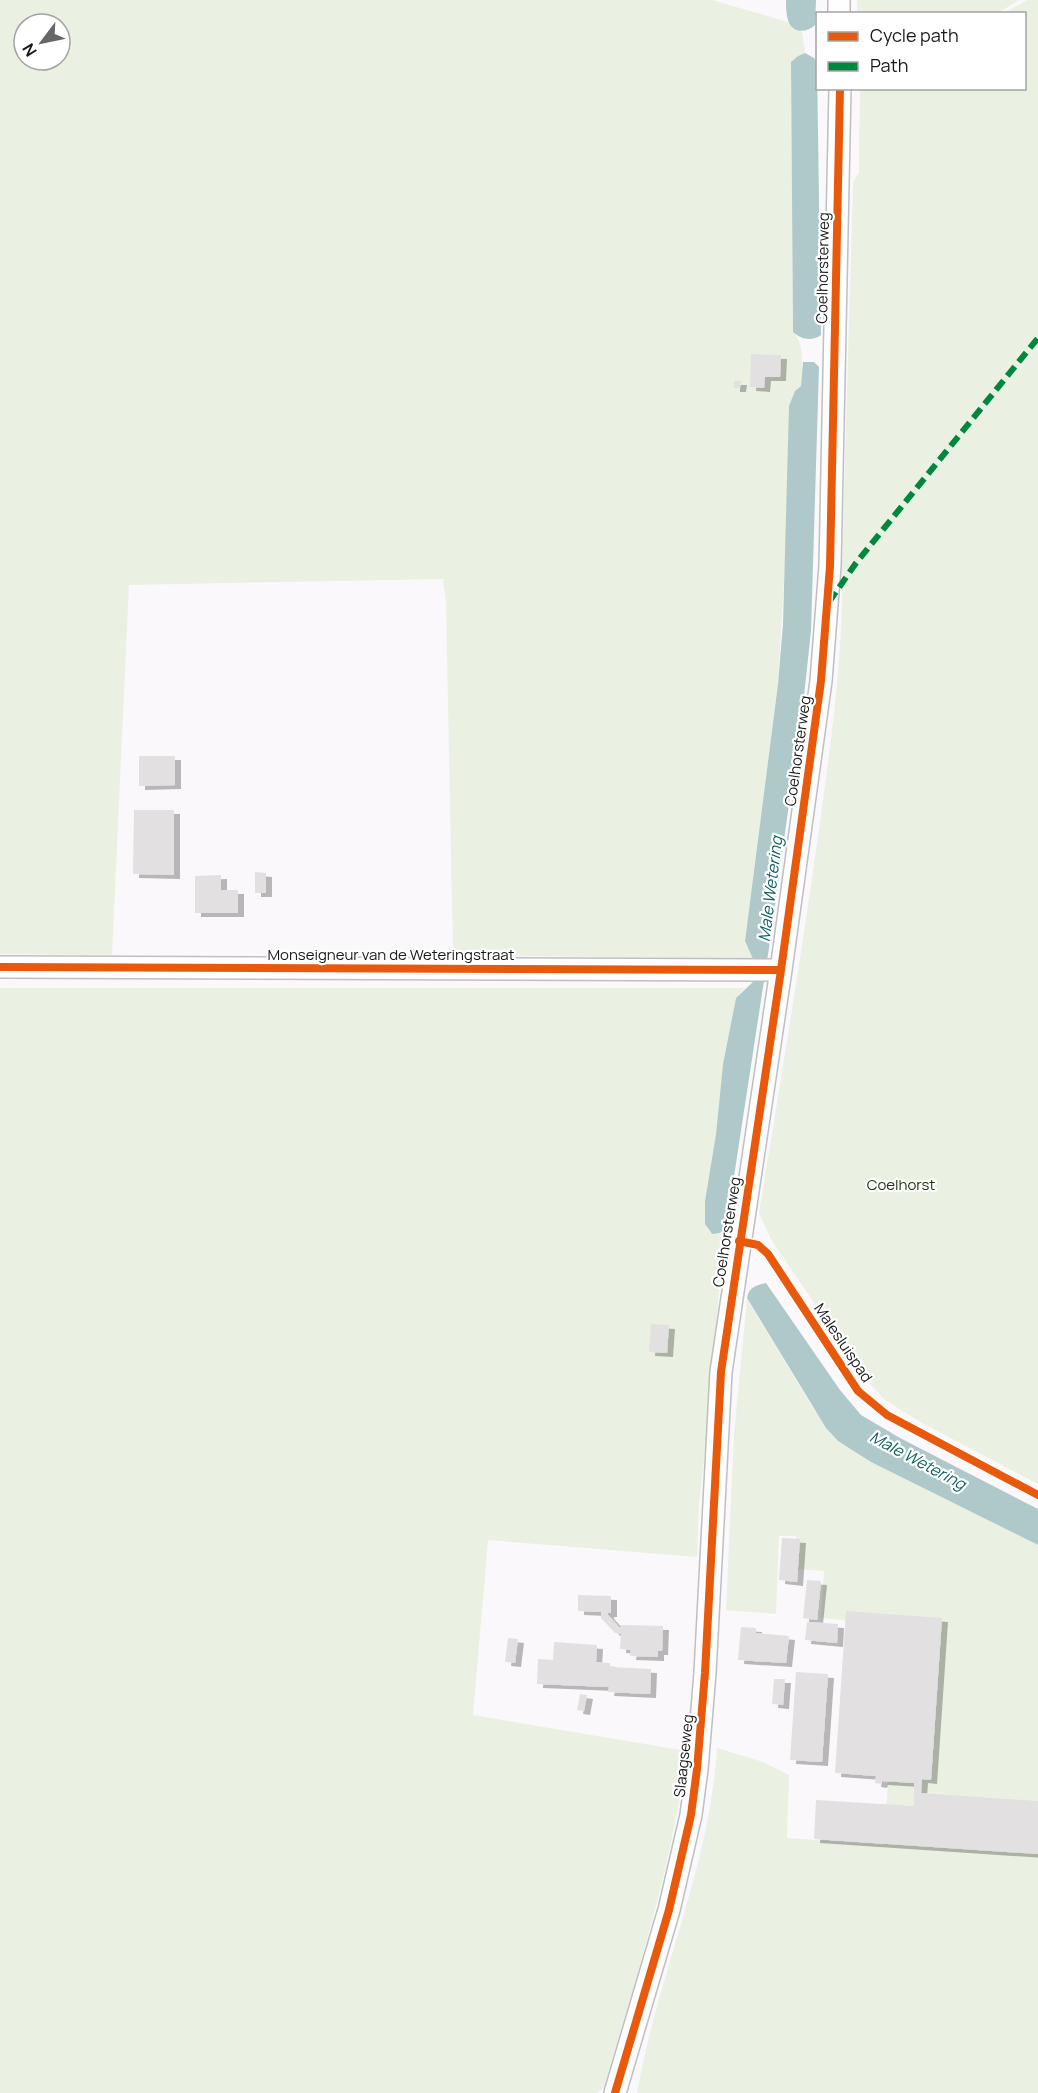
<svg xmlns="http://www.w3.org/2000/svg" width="1038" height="2093" font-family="Manrope,sans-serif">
<defs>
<filter id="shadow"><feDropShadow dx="6" dy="4" stdDeviation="0" flood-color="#0004"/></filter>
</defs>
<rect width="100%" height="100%" fill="#faf8fb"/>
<path fill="#eaf1e3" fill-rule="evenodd" d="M0,0H712L788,22L793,28L802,32L805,53L798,56L791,62L793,332C806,345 802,369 801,386L795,391L778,684L745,941L753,959L453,955L446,603L443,579L129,585L112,955L0,954ZM24,24H60V60H24Z
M857,0H1019L998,13L857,14Z
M1027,0H1038V1484L922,1423L885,1400L869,1383L772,1241L759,1213C780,1085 801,958 819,830C831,741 844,653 842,563L853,182L859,173L860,89L1024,88V14L1005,13Z
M0,988H745L736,998L723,1064L716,1134L705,1201V1224L711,1234H719L724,1232L708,1423L699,1504L697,1557L488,1540L473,1715L687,1751C672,1866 637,1976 604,2087L597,2093H0Z
M747,1299L814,1410L871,1462L1038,1545V2093H637C657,1977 710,1866 717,1748L763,1762L789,1775L787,1838L884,1845L889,1766V1624L821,1618L824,1571L795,1569L796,1536H779L776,1614L726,1610L734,1434Z"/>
<path fill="#afc9cb" d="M786,0H816L815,25C807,33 792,34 788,20C786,14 786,6 786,0Z
M805,53L814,58L817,63L821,335C812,342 800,339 793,332L791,62L798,56Z
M803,362H814L819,367L811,631L804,696L769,948L729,1209C728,1223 729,1234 712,1234L705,1224V1201L716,1134L723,1064L736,998L754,981L753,959L745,941L778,684L783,624L789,406L795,391L801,386Z
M766,1283L840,1390L861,1415L900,1438L1038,1509V1545L871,1462L838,1441L826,1428L747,1298C749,1287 756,1285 766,1283Z"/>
<path fill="#e2e0e0" filter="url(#shadow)" d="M751,354L781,355L780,377H765L764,388L750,387Z
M734,381H741L740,388H734Z
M139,756H175V785L139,786Z
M134,810H174V875L133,874Z
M255,872L266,873V893H255Z
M221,875V890H238V913H195V876Z
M651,1324L669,1325L667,1353L649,1352Z
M782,1538L800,1539L797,1582L779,1580Z
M807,1580L821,1581L817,1620L803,1618Z
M578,1595L611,1596V1613H608V1615L619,1627H621V1625L663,1626L662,1651H658V1657L630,1656L631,1650L620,1649L621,1634L615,1633L601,1618V1612L578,1611Z
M846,1611L942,1618L931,1780L922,1779L921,1793L1038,1801V1854L814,1839L816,1800L914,1806V1783L882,1781L881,1784L875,1783L876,1776L835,1773Z
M807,1622L838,1624L837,1643L805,1640Z
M741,1627L756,1628V1633L789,1636L786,1663L738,1660Z
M508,1638L518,1639L515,1663L505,1662Z
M554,1642L597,1645L596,1662L610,1663V1667L651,1669L650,1694L608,1692L609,1687L537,1684L538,1659L553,1660Z
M796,1672L828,1674L822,1762L790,1760Z
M774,1679H785L783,1705L772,1704Z
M580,1694L587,1695L584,1711L577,1710Z"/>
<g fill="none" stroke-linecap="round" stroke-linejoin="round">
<defs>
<path id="minor" d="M839,0V14
M0,967L781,970
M615,2093L669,1910L691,1815L697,1769L705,1673L721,1372L781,970L821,681L830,566L840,88"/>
</defs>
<use href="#minor" stroke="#c0bec0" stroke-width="24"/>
<use href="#minor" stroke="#fefefe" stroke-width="21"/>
<path stroke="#00873e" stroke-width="6" stroke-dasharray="12 6" stroke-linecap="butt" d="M829,602L856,563L1038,338"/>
<defs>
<path id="cycleway" d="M0,967L781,970
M739,1241L758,1245L768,1254L858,1391L887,1415L1038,1495
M615,2093L669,1910L691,1815L697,1769L705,1673L721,1372L781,970L821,681L830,566L840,88"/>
</defs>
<use href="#cycleway" stroke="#fff" stroke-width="11"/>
<use href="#cycleway" stroke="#e8590c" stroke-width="8"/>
</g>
<g text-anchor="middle" stroke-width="4.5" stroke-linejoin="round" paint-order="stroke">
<g font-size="15" fill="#19181a" stroke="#fff">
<text transform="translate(823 268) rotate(-89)" y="5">Coelhorsterweg</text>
<text transform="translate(798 751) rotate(-82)" y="5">Coelhorsterweg</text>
<text x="391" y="960">Monseigneur van de Weteringstraat</text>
<text transform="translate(727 1232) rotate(-81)" y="5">Coelhorsterweg</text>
<text transform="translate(843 1343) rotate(56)" y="5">Malesluispad</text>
<text transform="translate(684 1756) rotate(-84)" y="5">Slaagseweg</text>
</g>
<g font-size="15" fill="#21360b" stroke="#fff">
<text x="901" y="1190">Coelhorst</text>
</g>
<g font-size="16" font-style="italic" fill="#0f5f61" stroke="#fff">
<text transform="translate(770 889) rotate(-83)" y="6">Male Wetering</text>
<text transform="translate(918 1460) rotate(28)" y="6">Male Wetering</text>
</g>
</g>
<rect x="816" y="12" width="210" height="78" fill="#ffffff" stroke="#a3a3a3" stroke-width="1.5"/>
<rect x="828" y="32" width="30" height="9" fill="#e8590c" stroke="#a3a3a3" stroke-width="1.5"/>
<text x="870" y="42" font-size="18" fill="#19181a">Cycle path</text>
<rect x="828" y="62" width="30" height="9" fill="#00873e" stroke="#a3a3a3" stroke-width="1.5"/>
<text x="870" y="72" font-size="18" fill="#19181a">Path</text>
<g transform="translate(42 42) rotate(238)"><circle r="28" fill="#ffffff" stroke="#a3a3a3" stroke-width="1.5"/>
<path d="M0-4.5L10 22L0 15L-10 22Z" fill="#686669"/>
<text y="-9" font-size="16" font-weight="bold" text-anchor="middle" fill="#19181a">N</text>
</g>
</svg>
